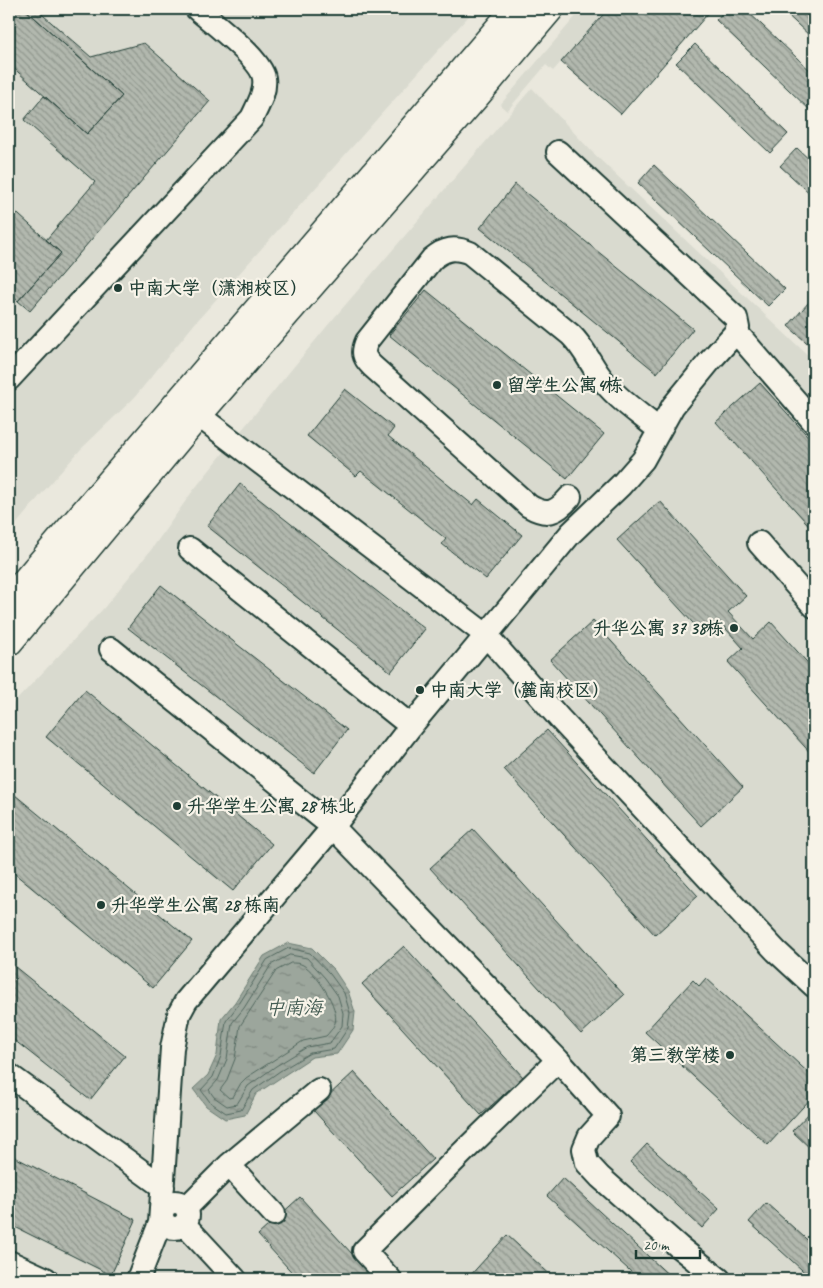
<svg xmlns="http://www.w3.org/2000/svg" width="823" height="1288" font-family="Caveat,'LXGW WenKai TC',sans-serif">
<defs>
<pattern id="water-ripples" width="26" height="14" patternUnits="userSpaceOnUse" patternTransform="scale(1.25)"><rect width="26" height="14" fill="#9ca69c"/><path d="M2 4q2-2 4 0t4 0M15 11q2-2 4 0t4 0" fill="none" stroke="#7f8880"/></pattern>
<pattern id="building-back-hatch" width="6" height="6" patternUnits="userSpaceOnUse" patternTransform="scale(1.25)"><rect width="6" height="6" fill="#b2b8ae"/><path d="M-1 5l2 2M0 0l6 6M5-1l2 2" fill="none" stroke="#90978e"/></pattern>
</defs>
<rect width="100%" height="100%" fill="#eae8dd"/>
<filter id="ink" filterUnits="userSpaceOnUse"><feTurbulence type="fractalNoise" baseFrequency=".02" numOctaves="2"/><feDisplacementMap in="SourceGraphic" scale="10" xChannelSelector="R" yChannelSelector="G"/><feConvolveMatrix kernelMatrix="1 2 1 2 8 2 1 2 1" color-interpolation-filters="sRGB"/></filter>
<g filter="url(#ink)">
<path fill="#d9dacf" d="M9,9H475L196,322L134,398L81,449L43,492L9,533Z
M582,9H608L553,71L546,65L507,111L500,105Z
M532,88L595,155L814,361V1279H9V708L103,609L151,550L192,492L241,431L328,325Z"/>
<path fill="url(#water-ripples)" stroke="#6a7c72" d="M288,943L312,948L334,970L348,991L355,1012L353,1030L337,1054L312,1057L283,1076L256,1094L245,1115L225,1119L206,1106L193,1089L208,1075L217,1055L221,1019L235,1002L264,956Z"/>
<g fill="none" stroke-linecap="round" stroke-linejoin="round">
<path stroke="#51675e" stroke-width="1" d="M289,948L310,953L330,974L344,993L350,1013L348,1028L334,1049L310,1053L280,1071L253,1090L241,1110L226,1113L210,1102L201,1090L213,1077L221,1056L226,1021L239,1004L267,960Z
M290,955L307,958L325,978L338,996L343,1013L342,1026L330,1043L307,1047L276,1066L248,1086L237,1104L227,1106L214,1097L209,1090L218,1080L227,1059L232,1023L244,1008L271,965Z
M291,963C294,963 300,963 303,965C316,972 340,1008 335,1023C333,1028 329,1033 326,1036L303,1041L246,1078L241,1083L233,1097L229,1098L220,1090L226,1082L235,1059L240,1026L276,971Z"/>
</g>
<path fill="url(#building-back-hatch)" stroke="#1f3d34" d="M9,9H25L122,96L87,134L9,64Z
M25,9H36L91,57L144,43L210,101L30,311L18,301L61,253L46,240L95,182L24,120L44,96L87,134L122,96Z
M608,9H712L621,114L561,62Z
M726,9H745L814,74L813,113L716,20Z
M781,9H814V34L811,37Z
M695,44L788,134L770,153L676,63Z
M797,148L814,164V197L780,166Z
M654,165L785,289L768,306L638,183Z
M515,184L693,329L657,373L480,228Z
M9,206L61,253L18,301L9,293Z
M426,290L604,434L567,479L389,335Z
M809,302L814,307V349L788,326Z
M760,383L814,443V531L716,422Z
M345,389L394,428L388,436L473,505L478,499L522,535L486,579L442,544L446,539L361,471L356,476L307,436Z
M240,484L425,629L391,672L207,526Z
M660,501L746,596L728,612L753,639L771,622L814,670V757L728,662L743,648L718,620L703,634L617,540Z
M161,585L347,730L314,773L128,628Z
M593,621L743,787L701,826L550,660Z
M85,690L272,844L233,891L46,737Z
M547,730L698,896L655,935L504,769Z
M9,790L192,941L153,988L9,869Z
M473,829L624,995L581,1034L430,868Z
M404,946L523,1077L481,1115L362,984Z
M9,962L125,1056L90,1100L9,1036Z
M706,978L814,1078L810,1082L814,1086V1095L768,1145L645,1032L693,980L699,986Z
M354,1072L433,1159L392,1196L313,1110Z
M814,1108V1152L792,1131Z
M647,1144L719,1209L702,1228L630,1162Z
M9,1154L136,1220L111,1275L9,1224Z
M563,1178L673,1279H639L547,1196Z
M300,1197L375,1279H298L258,1235Z
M766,1203L814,1246V1279H812L749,1222Z
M507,1235L555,1279H467Z"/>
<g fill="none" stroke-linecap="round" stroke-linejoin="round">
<defs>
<path id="minor" d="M558,152L736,318L738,328L736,332L814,422
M9,379L252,118C258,105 266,92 264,78C261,59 212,22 197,9
M185,405L486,635L560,719L776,951L814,986
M570,497C557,512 548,517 529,506L372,366C363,357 362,352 367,341L432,259C445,248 455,247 470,253L571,335C584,348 589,361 599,375C614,397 639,413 659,430
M759,543L814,606
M190,549L411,726
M111,649L333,827L558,1060L608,1116L589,1137L584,1149L587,1163L600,1177L679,1247L719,1279
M9,1075L163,1187
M229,1165L274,1214
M162 1215a13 13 0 1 1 26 0a13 13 0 1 1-26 0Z
M186,1208L229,1165L319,1090
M184,1224L235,1279
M9,1262L46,1279
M138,1279L160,1223L172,1048L179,1014L186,1001L333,827L411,726L571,533L621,485L643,460L673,406L709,362L736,332
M390,1279L364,1251L462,1153L558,1060"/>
<path id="major" d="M9,601L516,9
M9,641L198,414L476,95L549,9"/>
</defs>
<use href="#minor" stroke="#1f3d34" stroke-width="26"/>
<use href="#major" stroke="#1f3d34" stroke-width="31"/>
<use href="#minor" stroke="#f7f3e8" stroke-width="22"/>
<use href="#major" stroke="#f7f3e8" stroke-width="28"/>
</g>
</g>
<g fill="#1f3d34" stroke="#f7f3e8" stroke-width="2">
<circle cx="118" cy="288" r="5"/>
<circle cx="497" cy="385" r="5"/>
<circle cx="734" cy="628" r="5"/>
<circle cx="420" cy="690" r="5"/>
<circle cx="177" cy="806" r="5"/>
<circle cx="101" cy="905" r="5"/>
<circle cx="730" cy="1055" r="5"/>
</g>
<g text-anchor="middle" stroke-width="4.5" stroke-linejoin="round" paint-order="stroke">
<g font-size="18" font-weight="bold" fill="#1f3d34" stroke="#f7f3e8" text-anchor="start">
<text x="128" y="294">中南大学（潇湘校区）</text>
<text x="507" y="391">留学生公寓4栋</text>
<text x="724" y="634" text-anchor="end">升华公寓 37 38栋</text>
<text x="430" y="696">中南大学（麓南校区）</text>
<text x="187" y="812">升华学生公寓 28 栋北</text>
<text x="111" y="911">升华学生公寓 28 栋南</text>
<text x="720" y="1061" text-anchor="end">第三教学楼</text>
</g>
<g font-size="19" font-style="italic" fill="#445c53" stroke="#f7f3e8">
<text x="294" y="1014">中南海</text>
</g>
</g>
<rect width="823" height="1288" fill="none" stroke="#f7f3e8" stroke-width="30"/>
<rect x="15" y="15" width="793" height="1258" fill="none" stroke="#1f3d34" stroke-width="2" filter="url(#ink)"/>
<path d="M636 1250v8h64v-8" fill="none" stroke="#1f3d34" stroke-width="2.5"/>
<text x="643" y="1250" font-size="15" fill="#1f3d34" stroke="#f7f3e8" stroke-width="4" paint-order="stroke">20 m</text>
</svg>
